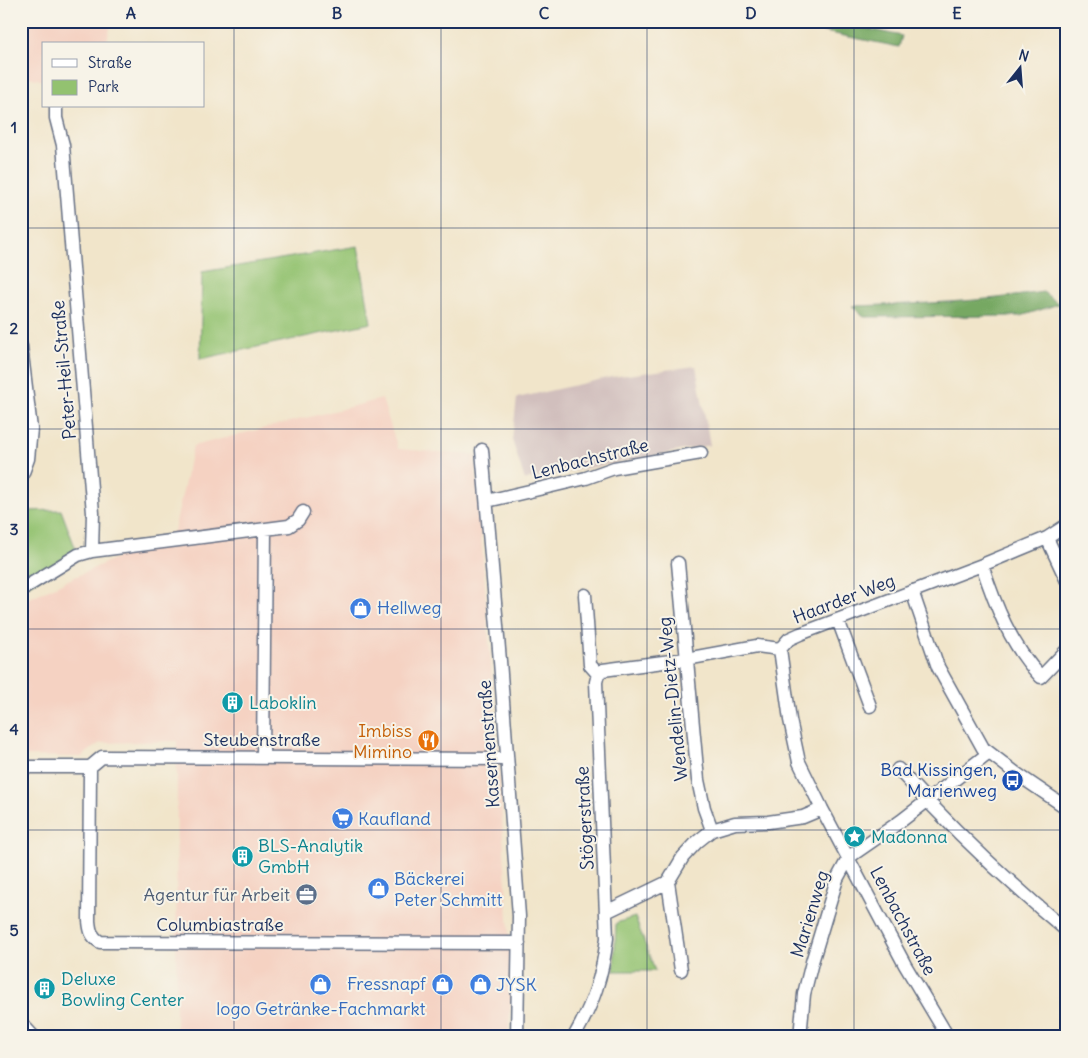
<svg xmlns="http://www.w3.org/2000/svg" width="1088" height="1058" font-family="Delius,sans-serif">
<rect width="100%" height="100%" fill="#f7f3e8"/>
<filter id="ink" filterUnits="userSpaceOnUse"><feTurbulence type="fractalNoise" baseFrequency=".02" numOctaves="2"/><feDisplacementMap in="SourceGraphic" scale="10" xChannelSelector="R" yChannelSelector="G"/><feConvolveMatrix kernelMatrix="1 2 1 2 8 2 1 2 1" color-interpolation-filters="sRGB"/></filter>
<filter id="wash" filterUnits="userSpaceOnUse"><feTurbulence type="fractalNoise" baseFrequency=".0096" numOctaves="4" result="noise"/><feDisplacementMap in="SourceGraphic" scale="20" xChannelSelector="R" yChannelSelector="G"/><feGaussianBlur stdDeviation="1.12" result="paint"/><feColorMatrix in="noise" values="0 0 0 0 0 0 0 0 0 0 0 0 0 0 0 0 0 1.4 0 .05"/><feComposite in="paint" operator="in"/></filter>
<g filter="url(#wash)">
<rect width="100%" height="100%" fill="#f1e5ca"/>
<path fill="#f5d2c2" d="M21,21H112L106,44H44V81L21,75Z
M382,399L398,449L475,455L501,800L512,986L508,1037H176L177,741L100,743L81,757L21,756V602L174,531L193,446Z"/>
<path fill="#d1bfbd" d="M696,366L710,445L525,480L512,440L517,398L612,377Z"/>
<path fill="#93c270" stroke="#577867" d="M358,246L371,323L200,359L202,272Z
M61,510L78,555L21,590V511Z
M635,917L655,971H614L616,923Z"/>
<path fill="#76a862" stroke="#486c60" d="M796,21H829L902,36L899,47L795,26Z
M1043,292L1059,304L1021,316L864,317L852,306C916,304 980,302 1043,292Z"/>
</g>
<g filter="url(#ink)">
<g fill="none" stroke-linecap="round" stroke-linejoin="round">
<defs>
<path id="minor" d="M56,106V118L63,145L93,513L92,551
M21,346L31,429L28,459L21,478
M482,450L500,661L519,916L517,1037
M487,501L586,478L614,468L701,453
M1047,538L1067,581
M678,563L698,780L704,808L712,830
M982,565C995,605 1011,646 1041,677L1067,650
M21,590L78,555L92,551L289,526L298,520L303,512
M912,591L938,667L983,748L1017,774L1067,808
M838,620L870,706
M780,649L790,720L799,762L822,809L905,965L948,1037
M598,674L603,670L686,659L757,646L780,649L789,639L800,634L982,565L1047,538L1067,525
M263,758L265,530
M21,767H90L102,757L507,759
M90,767L89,921C90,931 91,936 100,942L519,943
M898,769C950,827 1007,881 1067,931
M668,882L681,970
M606,912L668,882L683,857L697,842L712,830L735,823L768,822L803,817L822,809
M21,1023L34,1037
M574,1037C594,1002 602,977 607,938L596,682L598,674L590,665L585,595
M800,1037L804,994L812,962L837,879L849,857L901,821L989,753"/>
</defs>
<use href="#minor" stroke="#666f84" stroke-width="15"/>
<use href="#minor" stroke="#fff" stroke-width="12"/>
</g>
</g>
<path fill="none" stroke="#1b2f5e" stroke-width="1" stroke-opacity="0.55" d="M234,21V1037M441,21V1037M647,21V1037M854,21V1037M21,228H1067M21,429H1067M21,629H1067M21,830H1067"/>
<defs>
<symbol id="shop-disc" viewBox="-11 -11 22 22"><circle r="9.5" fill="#3f7fe0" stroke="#f7f3e8"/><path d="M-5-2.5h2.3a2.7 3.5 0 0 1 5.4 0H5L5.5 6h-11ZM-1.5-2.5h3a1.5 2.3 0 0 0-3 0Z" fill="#fff"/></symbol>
<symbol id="building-disc" viewBox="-11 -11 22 22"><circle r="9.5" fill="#0f9aa8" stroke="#f7f3e8"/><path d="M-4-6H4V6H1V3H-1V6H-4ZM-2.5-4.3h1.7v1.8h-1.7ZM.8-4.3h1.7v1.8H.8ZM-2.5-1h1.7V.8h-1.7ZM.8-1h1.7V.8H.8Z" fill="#fff"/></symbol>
<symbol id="restaurant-disc" viewBox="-11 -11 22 22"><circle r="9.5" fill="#e8710a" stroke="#f7f3e8"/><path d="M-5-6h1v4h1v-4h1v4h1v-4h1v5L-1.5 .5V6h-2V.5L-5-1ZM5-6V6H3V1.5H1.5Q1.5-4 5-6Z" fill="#fff"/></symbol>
<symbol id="bus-disc" viewBox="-11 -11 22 22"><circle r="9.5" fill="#1a4fb4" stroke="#f7f3e8"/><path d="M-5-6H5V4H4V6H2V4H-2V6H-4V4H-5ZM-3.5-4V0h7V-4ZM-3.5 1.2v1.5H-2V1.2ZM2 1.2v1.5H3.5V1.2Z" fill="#fff"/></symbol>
<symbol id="supermarket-disc" viewBox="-11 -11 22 22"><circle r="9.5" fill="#3f7fe0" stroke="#f7f3e8"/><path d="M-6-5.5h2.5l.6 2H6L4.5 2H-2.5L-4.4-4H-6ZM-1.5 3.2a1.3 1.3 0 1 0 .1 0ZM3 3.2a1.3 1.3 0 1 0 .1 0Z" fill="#fff"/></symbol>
<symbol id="sight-disc" viewBox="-11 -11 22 22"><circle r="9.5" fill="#0f9aa8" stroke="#f7f3e8"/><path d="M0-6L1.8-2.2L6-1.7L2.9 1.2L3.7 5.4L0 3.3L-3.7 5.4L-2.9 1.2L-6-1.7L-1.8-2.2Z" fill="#fff"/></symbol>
<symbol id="office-disc" viewBox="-11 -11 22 22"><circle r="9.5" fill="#5c6f8a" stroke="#f7f3e8"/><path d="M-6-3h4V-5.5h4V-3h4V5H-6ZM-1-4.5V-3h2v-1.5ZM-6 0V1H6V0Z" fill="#fff"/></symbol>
</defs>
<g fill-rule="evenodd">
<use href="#shop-disc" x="348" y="596" width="25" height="25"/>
<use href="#building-disc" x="220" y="690" width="25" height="25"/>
<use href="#restaurant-disc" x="416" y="728" width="25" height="25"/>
<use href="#bus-disc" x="1000" y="768" width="25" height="25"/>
<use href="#supermarket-disc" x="330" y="806" width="25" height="25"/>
<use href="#sight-disc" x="842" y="824" width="25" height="25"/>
<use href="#building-disc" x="230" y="844" width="25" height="25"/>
<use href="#shop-disc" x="366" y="876" width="25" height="25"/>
<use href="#office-disc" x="294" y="882" width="25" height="25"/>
<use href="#shop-disc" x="308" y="972" width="25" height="25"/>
<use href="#shop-disc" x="430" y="972" width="25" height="25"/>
<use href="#shop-disc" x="468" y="972" width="25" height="25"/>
<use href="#building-disc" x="32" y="976" width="25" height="25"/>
</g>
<g text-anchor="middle" stroke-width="4" stroke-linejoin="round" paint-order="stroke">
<g font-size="18" fill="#1b2f5e" stroke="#f7f3e8">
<text transform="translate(64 370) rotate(-95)" y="6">Peter-Heil-Straße</text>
<text transform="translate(590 459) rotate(-14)" y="6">Lenbachstraße</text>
<text transform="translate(844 599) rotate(-21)" y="6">Haarder Weg</text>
<text transform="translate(673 699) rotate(-96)" y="6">Wendelin-Dietz-Weg</text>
<text x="262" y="746">Steubenstraße</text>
<text transform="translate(489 744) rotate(-94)" y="6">Kasernenstraße</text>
<text transform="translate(585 818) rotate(-93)" y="6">Stögerstraße</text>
<text transform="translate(810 914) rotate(-73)" y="6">Marienweg</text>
<text transform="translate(903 921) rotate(62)" y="6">Lenbachstraße</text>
<text x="220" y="931">Columbiastraße</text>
</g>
<g font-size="18" fill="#366cbe" stroke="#f7f3e8" text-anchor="start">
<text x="377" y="614">Hellweg</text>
<text x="358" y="825">Kaufland</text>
<text x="394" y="885">Bäckerei<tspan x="394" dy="21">Peter Schmitt</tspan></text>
<text x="426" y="990" text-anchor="end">Fressnapf</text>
<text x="496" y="991">JYSK</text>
<text x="321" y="1015" text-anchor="middle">logo Getränke-Fachmarkt</text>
</g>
<g font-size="18" fill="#0d838f" stroke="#f7f3e8" text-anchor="start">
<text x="249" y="709">Laboklin</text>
<text x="871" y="843">Madonna</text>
<text x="258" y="852">BLS-Analytik<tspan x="258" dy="21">GmbH</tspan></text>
<text x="61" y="985">Deluxe<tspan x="61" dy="21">Bowling Center</tspan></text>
</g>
<g font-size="18" fill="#c56008" stroke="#f7f3e8" text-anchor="end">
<text x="412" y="737">Imbiss<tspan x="412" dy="21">Mimino</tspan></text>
</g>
<g font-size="18" fill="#164399" stroke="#f7f3e8" text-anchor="end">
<text x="997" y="776">Bad Kissingen,<tspan x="997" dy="21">Marienweg</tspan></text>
</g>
<g font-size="18" fill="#4e5e75" stroke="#f7f3e8" text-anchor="end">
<text x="290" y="901">Agentur für Arbeit</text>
</g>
</g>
<rect width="1088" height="1058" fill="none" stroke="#f7f3e8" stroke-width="55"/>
<rect x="42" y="42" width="162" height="65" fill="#f7f3e8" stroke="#9fa5b1"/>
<rect x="52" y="59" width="25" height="8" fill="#ffffff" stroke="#9fa5b1"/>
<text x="88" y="68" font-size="15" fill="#1b2f5e">Straße</text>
<rect x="52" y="80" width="25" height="15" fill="#93c270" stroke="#9fa5b1"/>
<text x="88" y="92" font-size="15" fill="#1b2f5e">Park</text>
<g transform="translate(1020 68) rotate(17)" stroke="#f7f3e8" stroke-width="4" paint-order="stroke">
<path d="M0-4L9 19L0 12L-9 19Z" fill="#1b2f5e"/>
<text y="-8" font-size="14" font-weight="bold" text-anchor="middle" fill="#1b2f5e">N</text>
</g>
<rect x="28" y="28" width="1032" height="1002" fill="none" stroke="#1b2f5e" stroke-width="2"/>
<g font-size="16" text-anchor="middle" font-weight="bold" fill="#1b2f5e">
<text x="131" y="19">A</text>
<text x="337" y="19">B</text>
<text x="544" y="19">C</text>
<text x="751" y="19">D</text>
<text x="957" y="19">E</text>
<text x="14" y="133">1</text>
<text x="14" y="334">2</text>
<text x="14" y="535">3</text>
<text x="14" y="735">4</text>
<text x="14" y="936">5</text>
</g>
</svg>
